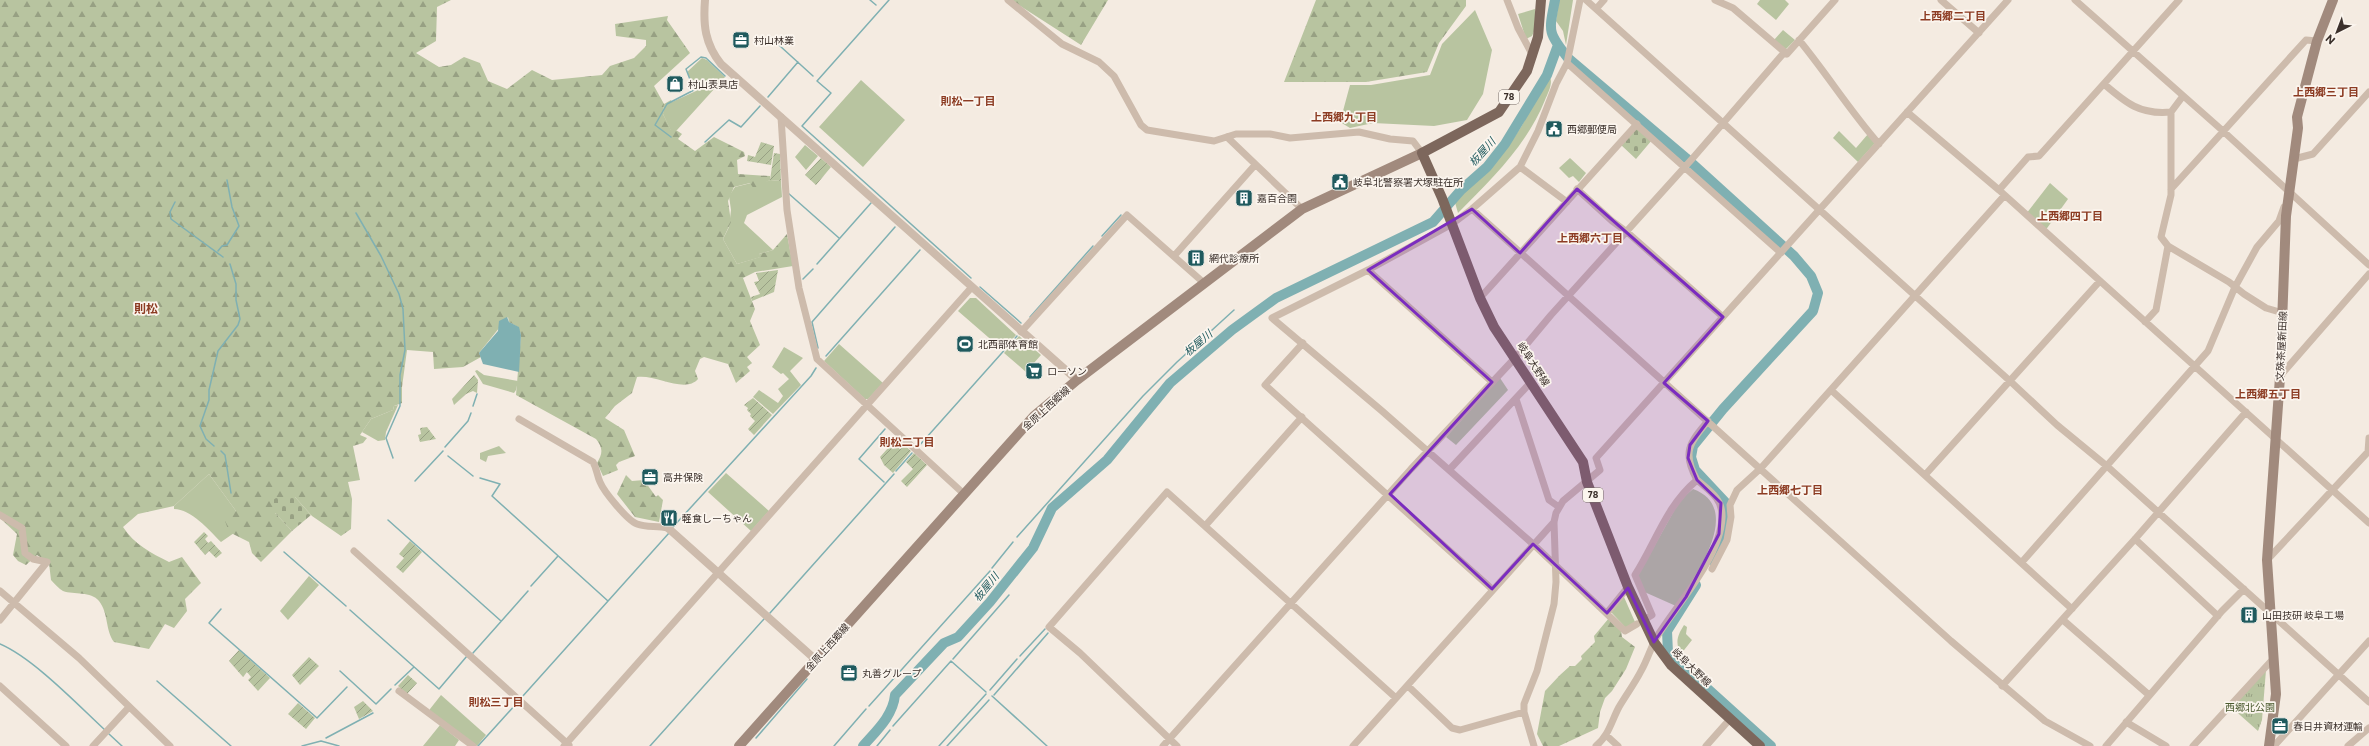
<svg xmlns="http://www.w3.org/2000/svg" width="2369" height="746" font-family="Commissioner,'Noto Sans JP',sans-serif">
<defs>
<pattern id="forest-firs" width="22" height="20" patternUnits="userSpaceOnUse"><rect width="22" height="20" fill="#b8c4a0"/><path d="M5 1l3.5 6h-7zM16 11l3.5 6h-7z" fill="#97a083"/></pattern>
<pattern id="cemetery-stones" width="16" height="16" patternUnits="userSpaceOnUse"><rect width="16" height="16" fill="#b8c4a0"/><path d="M2 7V4a2 2 0 0 1 4 0v3zM10 15v-3a2 2 0 0 1 4 0v3z" fill="#97a083"/></pattern>
<pattern id="park-tufts" width="24" height="20" patternUnits="userSpaceOnUse"><rect width="24" height="20" fill="#b8c4a0"/><path d="M3 7l-1-3M5 7V3M7 7l1-3M15 17l-1-3M17 17v-4M19 17l1-3" fill="none" stroke="#97a083"/></pattern>
<pattern id="garden-furrows" width="10" height="10" patternUnits="userSpaceOnUse"><rect width="10" height="10" fill="#b8c4a0"/><path d="M-1 1l2-2M0 10L10 0M9 11l2-2" fill="none" stroke="#97a083"/></pattern>
</defs>
<rect width="100%" height="100%" fill="#f4ebe1"/>
<path fill="#b8c4a0" d="M1559,0H1573L1566,45L1563,31L1556,21Z
M1760,0H1785L1789,4L1776,20L1757,4Z
M1535,9V29L1532,36L1526,39L1518,14Z
M1475,10L1492,50L1483,94L1467,120L1434,126L1373,123L1350,128L1340,122L1350,85H1371L1430,75L1442,44Z
M1783,30L1795,40L1785,50L1774,40Z
M702,58L707,60L725,77L677,130L671,131L663,114L664,104L671,100L672,102L696,91L687,72Z
M1550,77C1553,84 1548,93 1545,100C1527,145 1492,179 1458,213L1454,199C1480,178 1503,156 1521,127C1529,113 1540,88 1550,77Z
M861,80L905,120L863,167L819,127Z
M1839,131L1856,148L1868,134L1876,142L1858,162L1833,138Z
M805,145L818,156L806,170L795,157Z
M1570,158L1586,173L1579,182L1573,176L1569,178L1559,168Z
M770,180L781,181L782,197L747,215L744,223L773,250L759,254L761,257L737,264L723,239L729,227L731,210L729,196L735,187L751,183L758,185Z
M2050,183L2068,199L2045,231L2026,214Z
M970,298H976L1016,335L1003,350L958,311Z
M1019,336L1041,355L1026,372L1004,353Z
M839,344L883,383L868,399H865L824,361Z
M784,347L803,358L790,371L801,385L773,414L753,397L759,390L778,403L783,396L778,389L789,379L783,373L781,374L772,367Z
M477,370L484,375L518,381L516,390L514,393L483,384L475,371Z
M1500,378L1508,390L1456,445L1446,437Z
M398,405L386,432L385,440L378,441L362,432L371,419L393,410L394,406Z
M499,446L506,453L488,456L486,462L480,459V453Z
M726,473L769,511L751,531L708,492Z
M209,474L236,511L232,532L234,533L221,542C209,530 191,509 174,509V506Z
M1693,489C1745,508 1695,577 1676,606L1640,590L1636,579L1680,500Z
M309,576L319,585L288,620L280,611Z
M1624,597L1635,622L1626,628L1611,612Z
M1684,625L1687,627L1686,634L1692,640L1681,654C1675,643 1677,636 1684,625Z
M441,695L486,735L477,746L430,712V709Z
M440,725L459,740L455,746H423Z"/>
<path fill="url(#forest-firs)" d="M0,0H451L437,7L436,41L416,53L439,67L451,65L464,57L480,63L488,81L507,89L532,70L552,80L602,75L610,66L634,58L646,46V40L616,36L615,24L668,16L667,20L690,53L654,86L664,104L663,114L671,130H676L682,134L678,139L695,151L714,137L744,152L745,156L737,160L738,174L770,176V180L754,189L750,183L734,187L728,201L731,222L723,239L737,264L760,257L759,254L773,250L787,234L793,266L755,272L743,278L755,309L750,321L760,345L747,357L752,363L747,367L750,371L736,383L728,364L704,357L700,359L695,371L698,379C685,394 656,374 637,377L632,393L615,406L605,418L624,430L635,456L619,462L616,465L618,470L603,476L597,463C603,453 603,448 596,439L516,395L521,335L518,327L509,322L508,317L479,353L481,357L463,367L434,369L433,352L407,350L402,387V403L394,406L393,410L371,419L360,435L367,438L363,443L353,446L360,480L348,482L352,499L351,529L341,536L312,516L295,497L275,513L292,531L261,562L252,553L249,542L229,532L225,521L236,511L209,474L174,506L138,514L123,527C134,544 151,553 169,562L182,557L201,583L185,599L187,611L174,628L165,624L149,649L114,642C105,630 109,614 99,601C91,591 74,595 63,591C59,589 55,584 51,580L49,563L37,555L26,565L18,561L13,555L17,534L0,518Z
M1011,0H1108L1081,45Z
M1316,0H1466V6L1439,43L1427,72L1366,82H1284Z
M626,475L632,481L644,480L656,497L658,495L663,500L659,522L635,517L617,494Z
M1609,618L1621,631L1622,637L1635,647L1626,669L1612,691L1605,698L1600,712L1598,728L1559,746H1543L1537,734L1545,691L1560,675L1570,666H1575L1582,659L1581,656L1595,642L1594,636Z"/>
<path fill="url(#cemetery-stones)" d="M1636,128L1652,140L1636,159L1621,145Z
M295,497L311,515L292,531L275,513L272,500L276,498Z"/>
<path fill="url(#park-tufts)" d="M2266,670L2262,720L2258,731L2231,707Z"/>
<path fill="url(#garden-furrows)" d="M761,142L774,146L771,165L747,161L748,155L755,157Z
M774,153L780,154L781,181L770,180Z
M821,158L831,167L816,185L805,175Z
M778,270L774,292L752,301L751,297L760,294L754,282L759,281L756,273Z
M474,375L478,380L477,393L473,391L466,394L454,405L452,399Z
M753,398L772,415L754,435L748,429L755,421L750,416L751,414L747,410L748,408L744,405Z
M427,427L436,439L420,442L418,435L421,434L420,428Z
M897,438L911,451L893,473L884,465L880,457Z
M914,453L927,465L907,487L901,481L913,469L906,462Z
M204,532L208,536L205,539L208,543L211,541L222,553L216,558L209,551L205,555L194,542Z
M410,541L422,552L403,573L396,567L404,558L399,554Z
M239,650L270,678L258,691L248,680L251,677L247,672L243,677L229,661Z
M309,657L319,666L300,685L292,675Z
M408,675L417,683L407,694L398,686Z
M363,701L373,711L359,719L354,707Z
M298,703L315,718L306,729L288,714Z"/>
<path fill="#7fb0b2" d="M507,317L509,322L519,327L521,335L519,372L483,364L479,353L498,331L499,321Z"/>
<g fill="none" stroke-linecap="round" stroke-linejoin="round">
<path stroke="#7fb0b2" stroke-width="1.5" d="M870,0L876,5
M889,0L817,81L831,93L802,126L971,278
M769,36L813,76
M768,97L798,62
M671,137L655,125L667,104L694,90L686,69L701,57L706,58L725,76
M705,142L729,120L741,127L760,106
M788,193L839,238
M175,202L170,212L171,219L223,257
M356,213L381,256L399,294L403,309L405,350L400,375V406L386,438L393,458
M1102,236L1121,215
M218,251L222,246L227,245L239,226L232,207L227,180
M817,264L871,203
M803,279L813,269
M980,287L1021,323
M1030,317L1093,246
M818,348L812,322L895,227
M826,356L920,250
M473,406L477,394
M214,446L206,439L200,426L209,400V390L218,351L238,325L240,319L236,300V284L230,264
M445,447L468,421L471,413
M918,447L1017,336
M221,451L225,455L231,493
M448,456L473,476
M896,471L912,453
M480,478L500,484L492,496L608,601
M415,481L443,451
M884,482L859,459L885,429
M388,520L501,621
M672,528L811,376L816,368
M1017,537L1143,396L1177,362L1234,310
M284,552L346,606
M992,568L1013,542
M531,586L558,556
M221,609L209,623L317,718L347,687
M350,610L439,689L467,656
M770,613L894,474
M0,644C33,658 77,704 105,730
M473,653L528,591
M1020,656L1045,629
M953,659L1009,595
M340,671L376,704L391,689
M157,681L231,746
M395,685L414,667
M990,690L1017,659
M994,695L1048,633
M992,696L1047,746
M522,697L669,533
M869,706L990,571
M893,726L951,661L986,692
M109,734L122,746
M326,738L373,713
M756,738L807,679
M302,746L321,741L339,746
M478,746L517,703
M650,746L764,619
M834,746L866,709
M877,746L890,730
M939,746L986,694
M947,746L989,700"/>
<path stroke="#7fb0b2" stroke-width="10" d="M1555,0C1549,31 1547,32 1568,58L1686,158L1794,256L1811,276L1818,293L1813,311L1723,409L1693,446L1691,457L1695,470L1725,502L1727,523L1712,560
M1696,585L1667,631L1668,653L1771,746
M863,746C876,731 893,716 895,695L944,643L958,637L990,602L1033,548L1052,508L1107,460L1170,383L1232,330L1276,298L1433,222L1461,190L1487,167L1505,144L1547,75L1558,45"/>
<path stroke="#cdbbac" stroke-width="7" d="M1008,0L1062,44L1099,62L1114,76L1141,125L1147,130L1214,141L1236,134H1270L1290,138L1359,132L1390,139L1413,141L1422,153
M1507,0L1518,28L1533,56
M1580,0L1567,63L1556,84L1538,131L1520,167L1472,209L1452,224L1368,270L1272,318L1382,411L1533,544L1625,631L1637,624
M1586,0L2010,381L2057,425L2108,467L2369,702
M1715,0L1733,8L1787,54
M1941,0L1979,33
M2075,0L2223,131L2369,265
M1596,9L1604,0
M1799,40C1827,74 1850,111 1879,144
M1567,63L1781,253
M2104,84C2126,103 2140,115 2171,112
M2183,96L2171,112V195L2161,237L2168,246L2229,282L2244,294L2266,308L2283,313
M1907,112L1999,190L2369,523
M781,117L787,210L799,288L817,359L964,494
M1227,137L1302,209
M2294,159L2313,154L2369,92
M1520,167L1567,202
M1577,189L1612,221L1627,232L1723,317
M2171,189L2306,40L2317,41
M1999,190L2028,157L2039,156L2179,0
M1472,209L1951,641L2045,721L2090,746
M1174,256L1255,165
M1368,270L1492,382
M1480,298L1637,124
M2145,322L2156,310L2168,246
M1021,332L1127,215L1204,283
M1303,343L1265,385L1492,589
M2280,376L2369,274
M1831,390L2072,609
M1516,399L1549,500L1559,507
M519,419L593,462C597,469 597,476 600,482C604,492 628,521 637,524C647,528 657,525 668,528
M1449,470L1531,382
M1925,475L2099,282
M1697,480C1682,453 1689,443 1708,421
M0,515L22,528L25,553L33,559L47,562L0,620
M1205,526L1302,417
M2135,539L2218,616
M354,551L569,745
M2267,560L2368,452L2369,438
M2022,562L2208,351L2235,287L2257,247L2279,221L2284,207
M1712,569L1727,540L1731,517L1730,505L1737,490L1761,468L2004,196
M0,591L79,658L170,746
M1607,613L1628,587
M2063,620L2149,695
M0,686L66,746
M1408,686L1452,728L1460,730L1524,712
M2002,686L2135,539L2246,412
M399,691L473,746
M2126,722L2166,746
M1607,736L1618,746
M93,746L129,707
M564,746L971,288
M1163,746L1411,469L1515,358L1551,315L1692,159L1783,54H1787L1835,0
M1177,746L1080,653L1049,627L1167,492L1396,698
M1353,746L1554,522
M1534,746L1524,712V704L1537,671L1554,604L1556,582L1554,522L1556,513L1563,501L1600,470L1596,458L2008,0
M1596,746C1609,735 1611,722 1619,707C1626,695 1635,683 1641,671C1648,659 1651,646 1658,635C1678,603 1720,558 1722,518C1723,499 1710,491 1697,480C1666,506 1656,542 1635,575L1652,615L1647,618
M1706,746L1730,719
M2106,746L2222,611L2244,589
M2193,746L2273,659
M2274,746L2369,641
M2348,746L2369,728"/>
<path stroke="#cdbbac" stroke-width="8" d="M705,0C703,25 705,44 721,64L1077,380
M668,528L816,660"/>
<path stroke="#a18a7d" stroke-width="10" d="M739,746L1034,416L1077,380L1302,209L1422,153
M2269,746L2276,694L2267,560L2280,377L2286,216L2298,128L2297,117L2317,41L2333,0"/>
<path stroke="#7d675c" stroke-width="10" d="M1541,0L1538,37L1527,71L1499,112L1422,153L1442,198L1480,298L1494,327L1583,462L1587,482L1628,587L1654,642L1671,665L1760,746"/>
</g>
<path fill="#7b2cbf" fill-opacity="0.2" stroke="#7b2cbf" stroke-width="3" stroke-linejoin="round" d="M1577,189L1723,317L1664,383L1708,421L1690,445L1688,458L1697,480L1721,503L1719,534L1686,597L1654,642L1628,588L1607,613L1533,544L1492,589L1390,494L1492,382L1368,270L1472,209L1520,253Z"/>
<defs>
<symbol id="office-square" viewBox="-11 -11 22 22"><rect x="-9" y="-9" width="18" height="18" rx="4" fill="#1f5a5e" stroke="#fbf5ee"/><path d="M-6-3h4V-5.5h4V-3h4V5H-6ZM-1-4.5V-3h2v-1.5ZM-6 0V1H6V0Z" fill="#fff"/></symbol>
<symbol id="shop-square" viewBox="-11 -11 22 22"><rect x="-9" y="-9" width="18" height="18" rx="4" fill="#1f5a5e" stroke="#fbf5ee"/><path d="M-5-2.5h2.3a2.7 3.5 0 0 1 5.4 0H5L5.5 6h-11ZM-1.5-2.5h3a1.5 2.3 0 0 0-3 0Z" fill="#fff"/></symbol>
<symbol id="civic-square" viewBox="-11 -11 22 22"><rect x="-9" y="-9" width="18" height="18" rx="4" fill="#1f5a5e" stroke="#fbf5ee"/><path d="M-.6-6.5H3V-4.5H.6V-3L4-1V1h2V6H-6V1h2V-1L-.6-3ZM-1.2 2.5V6h2.4V2.5Z" fill="#fff"/></symbol>
<symbol id="building-square" viewBox="-11 -11 22 22"><rect x="-9" y="-9" width="18" height="18" rx="4" fill="#1f5a5e" stroke="#fbf5ee"/><path d="M-4-6H4V6H1V3H-1V6H-4ZM-2.5-4.3h1.7v1.8h-1.7ZM.8-4.3h1.7v1.8H.8ZM-2.5-1h1.7V.8h-1.7ZM.8-1h1.7V.8H.8Z" fill="#fff"/></symbol>
<symbol id="stadium-square" viewBox="-11 -11 22 22"><rect x="-9" y="-9" width="18" height="18" rx="4" fill="#1f5a5e" stroke="#fbf5ee"/><path d="M0-5a6.5 5 0 1 0 0 10a6.5 5 0 1 0 0-10ZM-3.5-1.8h7v3.6h-7Z" fill="#fff"/></symbol>
<symbol id="supermarket-square" viewBox="-11 -11 22 22"><rect x="-9" y="-9" width="18" height="18" rx="4" fill="#1f5a5e" stroke="#fbf5ee"/><path d="M-6-5.5h2.5l.6 2H6L4.5 2H-2.5L-4.4-4H-6ZM-1.5 3.2a1.3 1.3 0 1 0 .1 0ZM3 3.2a1.3 1.3 0 1 0 .1 0Z" fill="#fff"/></symbol>
<symbol id="restaurant-square" viewBox="-11 -11 22 22"><rect x="-9" y="-9" width="18" height="18" rx="4" fill="#1f5a5e" stroke="#fbf5ee"/><path d="M-5-6h1v4h1v-4h1v4h1v-4h1v5L-1.5 .5V6h-2V.5L-5-1ZM5-6V6H3V1.5H1.5Q1.5-4 5-6Z" fill="#fff"/></symbol>
</defs>
<g fill-rule="evenodd">
<use href="#office-square" x="731" y="30" width="20" height="20"/>
<use href="#shop-square" x="665" y="74" width="20" height="20"/>
<use href="#civic-square" x="1544" y="119" width="20" height="20"/>
<use href="#civic-square" x="1330" y="172" width="20" height="20"/>
<use href="#building-square" x="1234" y="188" width="20" height="20"/>
<use href="#building-square" x="1186" y="248" width="20" height="20"/>
<use href="#stadium-square" x="955" y="334" width="20" height="20"/>
<use href="#supermarket-square" x="1024" y="361" width="20" height="20"/>
<use href="#office-square" x="640" y="467" width="20" height="20"/>
<use href="#restaurant-square" x="659" y="508" width="20" height="20"/>
<use href="#building-square" x="2239" y="605" width="20" height="20"/>
<use href="#office-square" x="839" y="663" width="20" height="20"/>
<use href="#office-square" x="2270" y="716" width="20" height="20"/>
</g>
<g text-anchor="middle" stroke-width="3.5" stroke-linejoin="round" paint-order="stroke">
<g fill="#fbf5ee" stroke="#756b66" stroke-width="1">
<rect x="1499" y="90" width="20" height="14" rx="3"/>
<rect x="1583" y="488" width="20" height="14" rx="3"/>
</g>
<g font-size="9" font-weight="bold" fill="#3b302b">
<text x="1509" y="100">78</text>
<text x="1593" y="498">78</text>
</g>
<g font-size="10" fill="#3b302b" stroke="#fbf5ee" text-anchor="start">
<text x="754" y="44">村山林業</text>
<text x="688" y="88">村山表具店</text>
<text x="1567" y="133">西郷郵便局</text>
<text x="1353" y="186">岐阜北警察署犬塚駐在所</text>
<text x="1257" y="202">嘉百合園</text>
<text x="1209" y="262">網代診療所</text>
<text x="978" y="348">北西部体育館</text>
<text x="1047" y="375">ローソン</text>
<text x="663" y="481">高井保険</text>
<text x="682" y="522">軽食しーちゃん</text>
<text x="2262" y="619">山田技研 岐阜工場</text>
<text x="862" y="677">丸善グループ</text>
<text x="2293" y="730">春日井資材運輸</text>
</g>
<g font-size="10" fill="#3b302b" stroke="#fbf5ee">
<text transform="translate(2281 346) rotate(-87)" y="4">文殊茶屋新田線</text>
<text transform="translate(1534 364) rotate(57)" y="4">岐阜大野線</text>
<text transform="translate(1046 408) rotate(-42)" y="4">金原上西郷線</text>
<text transform="translate(827 647) rotate(-48)" y="4">金原上西郷線</text>
<text transform="translate(1692 667) rotate(44)" y="4">岐阜大野線</text>
</g>
<g font-size="10" fill="#4a5a2e" stroke="#fbf5ee">
<text x="2250" y="711">西郷北公園</text>
</g>
<g font-size="11" font-weight="bold" fill="#8c3b22" stroke="#fbf5ee">
<text x="1953" y="20">上西郷二丁目</text>
<text x="2326" y="96">上西郷三丁目</text>
<text x="968" y="105">則松一丁目</text>
<text x="1344" y="121">上西郷九丁目</text>
<text x="2070" y="220">上西郷四丁目</text>
<text x="1590" y="242">上西郷六丁目</text>
<text x="2268" y="398">上西郷五丁目</text>
<text x="907" y="446">則松二丁目</text>
<text x="1790" y="494">上西郷七丁目</text>
<text x="496" y="706">則松三丁目</text>
</g>
<g font-size="11" font-style="italic" fill="#1f5a5e" stroke="#fbf5ee">
<text transform="translate(1482 152) rotate(-48)" y="4">板屋川</text>
<text transform="translate(1198 343) rotate(-40)" y="4">板屋川</text>
<text transform="translate(986 587) rotate(-50)" y="4">板屋川</text>
</g>
<g font-size="12" font-weight="bold" fill="#8c3b22" stroke="#fbf5ee">
<text x="146" y="313">則松</text>
</g>
</g>
<g transform="translate(2337 32) rotate(222)" stroke="#fbf5ee" stroke-width="3" paint-order="stroke">
<path d="M0-3L7 15L0 10L-7 15Z" fill="#3b302b"/>
<text y="-6" font-size="11" font-weight="bold" text-anchor="middle" fill="#3b302b">N</text>
</g>
</svg>
